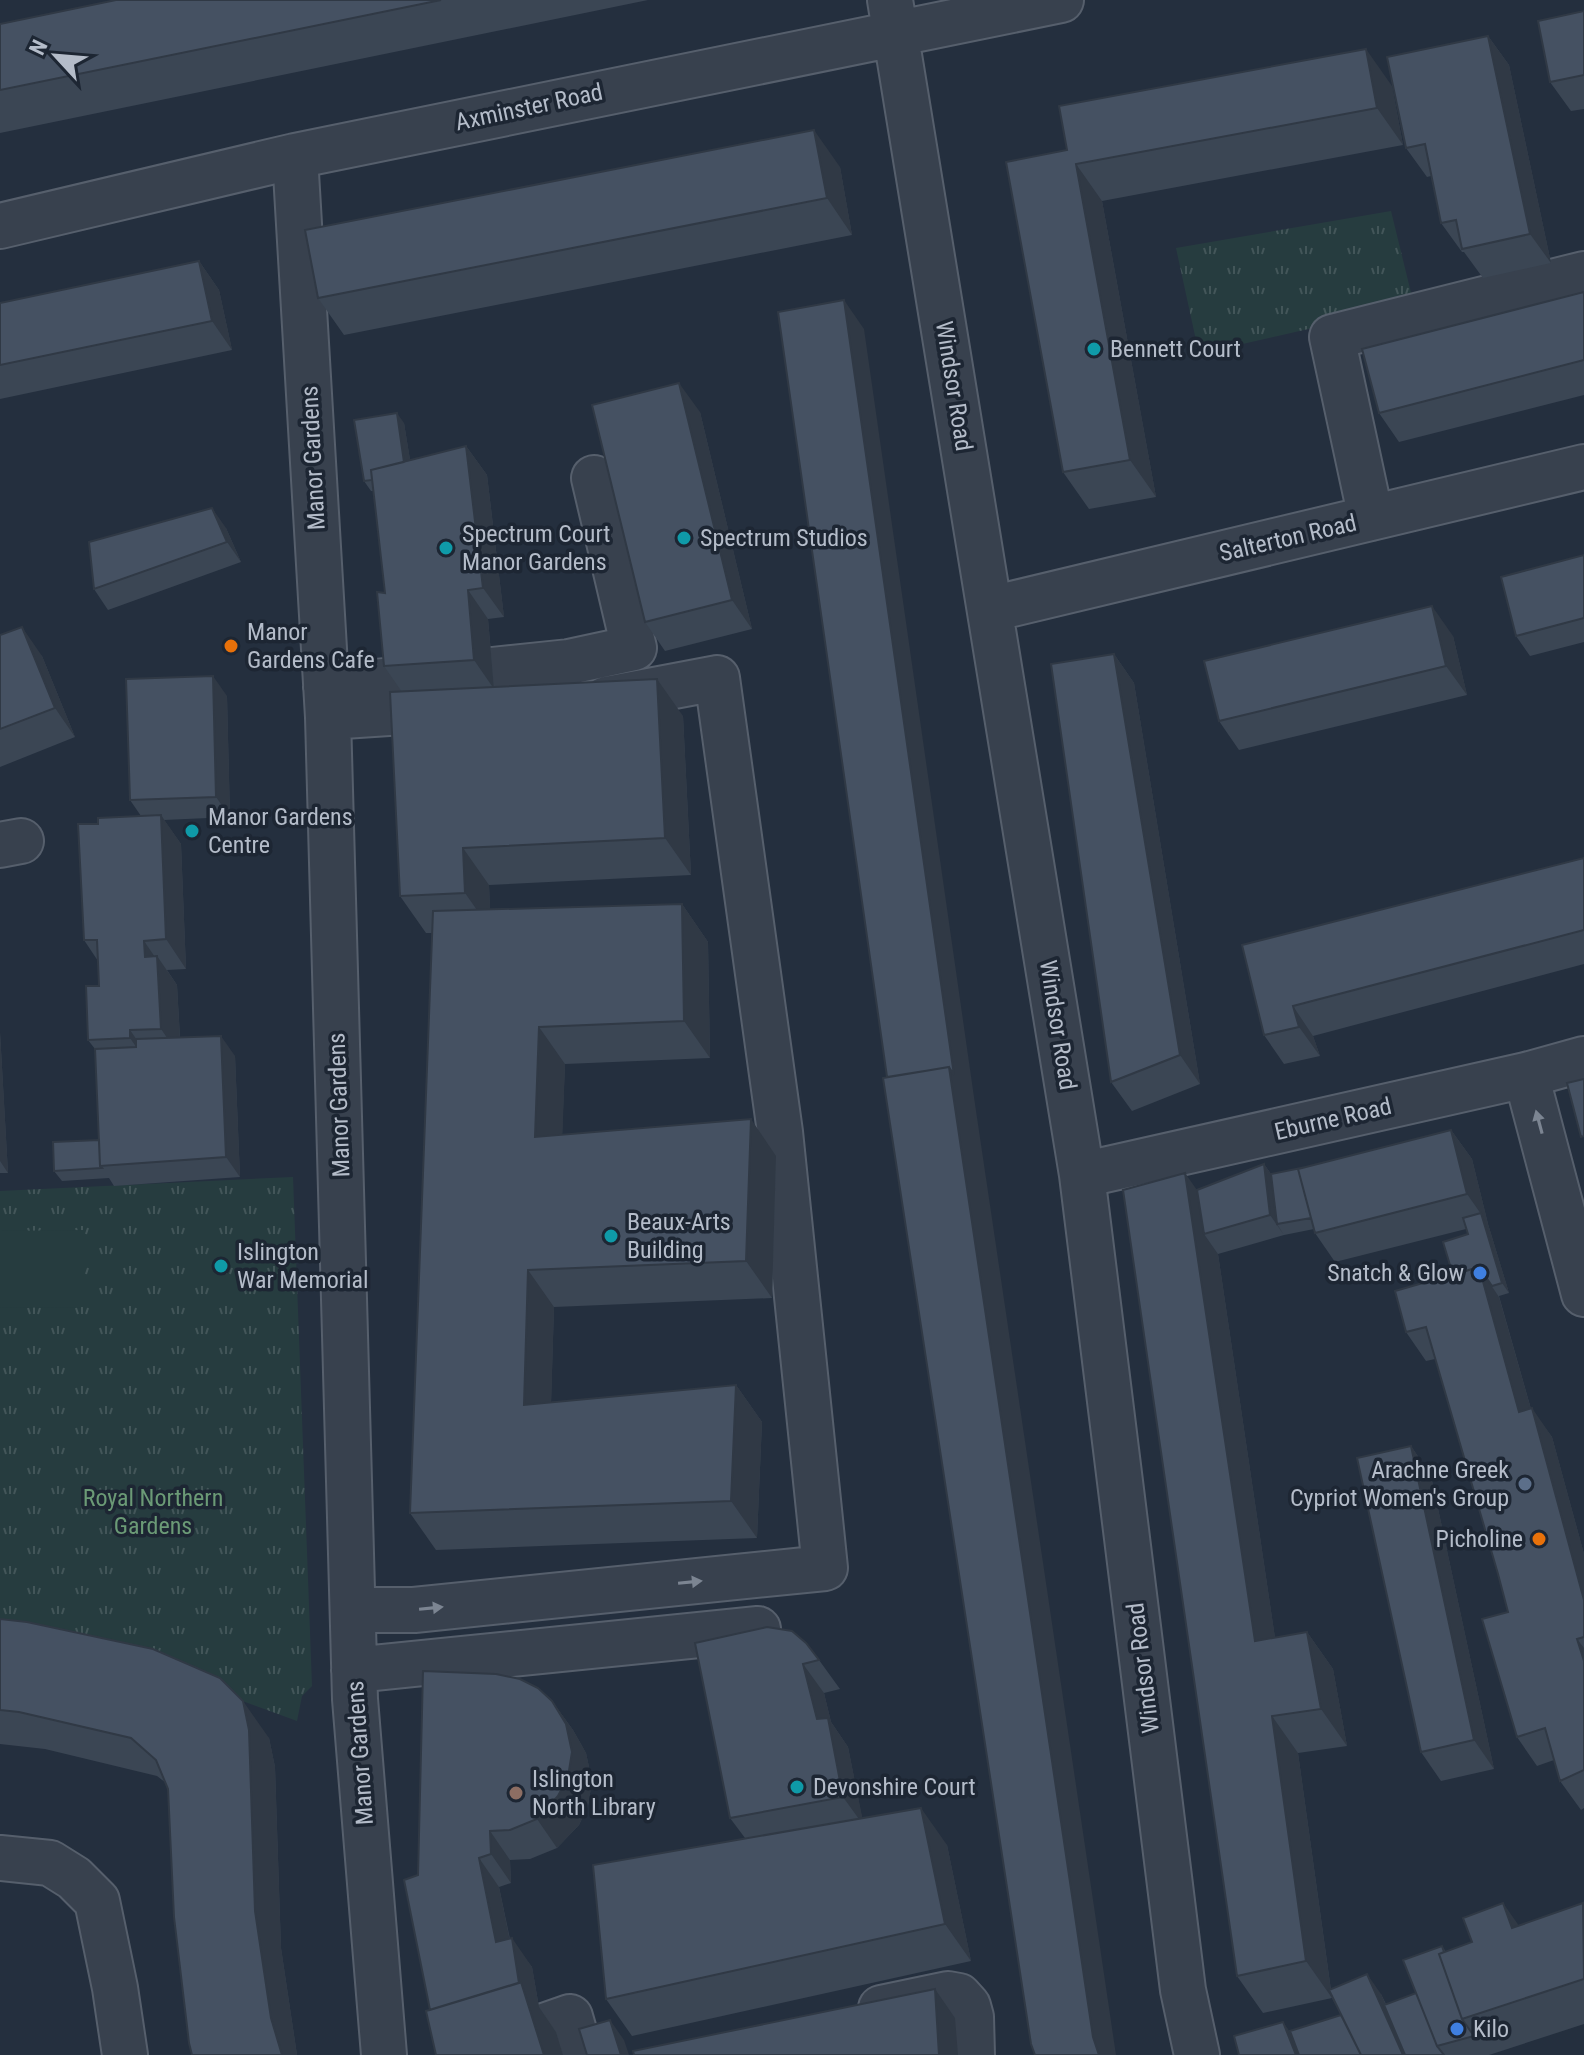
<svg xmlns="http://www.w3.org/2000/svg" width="1584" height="2055" font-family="'Roboto Condensed',sans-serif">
<defs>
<pattern id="park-tufts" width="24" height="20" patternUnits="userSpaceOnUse" patternTransform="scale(2)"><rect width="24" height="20" fill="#263c3f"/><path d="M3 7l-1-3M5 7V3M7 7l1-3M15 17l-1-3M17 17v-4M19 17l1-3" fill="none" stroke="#435659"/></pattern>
</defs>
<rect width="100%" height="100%" fill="#242f3e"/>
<path fill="url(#park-tufts)" d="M1391,211L1414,305L1199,354L1176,248Z
M293,1177L312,1686L302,1696L297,1721L185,1680L0,1644V1191Z"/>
<path fill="#263c3f" d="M84,1230V1307L0,1308V1231Z"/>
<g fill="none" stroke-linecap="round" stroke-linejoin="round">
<defs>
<path id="minor" d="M890,0L1082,1175L1183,1990L1197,2055
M295,156L328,717L355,1699L384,2055
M0,226L295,156L1061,0
M1371,518L1332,337L1584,274
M991,609L1584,467
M492,670L569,662L634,648L594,478
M326,687L404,679
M328,717L449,709
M0,845L21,841
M1526,1075L1584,1294
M1082,1175L1526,1075L1584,1059
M353,1610H414L825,1568L780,1132L717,678L606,699
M354,1670L758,1629
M0,1858L50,1863L74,1878L97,1901L115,1988L125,2055
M881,2008L948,1994L959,1996L968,2006L971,2017L972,2055
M461,2055L570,2017L581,2055"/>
</defs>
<use href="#minor" stroke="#565f6c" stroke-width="48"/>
<use href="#minor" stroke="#38414e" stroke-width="44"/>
</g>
<path fill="#3b4654" d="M116,0H648L0,133V24Z
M1584,11V109L1571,111L1550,82Z
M1488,36L1509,65L1551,263L1483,278L1464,252H1462L1441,223L1431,176L1427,177L1406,148Z
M1392,86L1403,145L1102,201L1156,497L1089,509L1063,472L1006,162Z
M840,167L852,235L344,335L318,298Z
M199,261L219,290L232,350L0,399V303Z
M1584,292V395L1399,442L1379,413Z
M700,412L752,629L665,651L645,622Z
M404,423L410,460L466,446L487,475L504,617L488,619L494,687L683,716L691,875L489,885L490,909L682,904L708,942L710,1058L565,1064L562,1135L776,1156L772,1298L554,1307L551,1402L736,1385L762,1422L757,1538L436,1550L410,1513L432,933H426L400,896L402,692L384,666L385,593L373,491H371L364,481Z
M226,528L241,562L108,610L94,589Z
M1584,555V642L1530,656L1516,636Z
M0,635L42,656L75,737L0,767Z
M1453,636L1467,695L1239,750L1219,721Z
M1114,654L1134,683L1200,1084L1132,1111L1111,1082Z
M227,696L230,817L164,820L181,844L186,969L167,970L177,985L180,1037L235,1056L240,1177L114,1186L109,1178L62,1181L54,1171L99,1140L95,1049L88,1040L99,986L98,961L84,940L98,824L141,816L130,800Z
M1584,858V964L1313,1036L1320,1056L1284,1064L1264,1035L1242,945Z
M0,1032L8,1173H0Z
M1451,1130L1472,1159L1488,1224L1509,1293L1499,1296L1531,1409L1552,1437L1584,1554V1808L1581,1810L1560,1781L1554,1760L1537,1766L1517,1737L1508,1612L1498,1574L1435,1359L1426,1361L1406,1332L1453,1275L1468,1234L1466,1229L1335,1262L1315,1233L1314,1229L1284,1235L1218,1254L1275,1638L1307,1632L1333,1669L1347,1746L1298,1753L1331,1990L1381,1994L1386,2004L1416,1993L1442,1946L1446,1952L1584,1905V2024L1489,2055H1239L1290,2031L1341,2015L1332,1998L1263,2013L1237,1976L1197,1190L1264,1164L1271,1174L1306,1167Z
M1411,1446L1431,1476L1494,1769L1441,1781L1421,1752Z
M0,1619L269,1738L275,1767L281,1948L297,2055H192L168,1789L166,1783L157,1776L45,1749L0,1744Z
M695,1643L819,1660L840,1689L824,1693L831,1722L848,1747L862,1818L947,1845L971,1961L632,2036L606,1999L745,1838L730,1818Z
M552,1701L573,1730L586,1753L592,1781L588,1806L579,1825L557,1848L530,1859L510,1860L511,1883L499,1887L510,1939L532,1967L539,2007L556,2032L563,2055H436L430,2010L418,1875Z"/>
<path fill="#303945" d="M1488,36L1509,65L1551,263L1530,234Z
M1366,49L1392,86L1403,145L1377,108Z
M814,130L840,167L852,235L827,198Z
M1076,164L1102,201L1156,497L1130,460Z
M199,261L219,290L232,350L212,321Z
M844,300L864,329L975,1104L1116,2055H1099L1093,2037L949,1067Z
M679,383L700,412L752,629L732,600Z
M397,413L404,423L414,484L406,474Z
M466,446L487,475L504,617L483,588Z
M212,508L226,528L241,562L227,542Z
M468,590L488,619L494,689L474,660Z
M1432,606L1453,636L1467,695L1446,666Z
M22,627L42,656L75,737L55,708Z
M1114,654L1134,683L1200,1084L1180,1055Z
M213,676L227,696L230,817L216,797Z
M657,679L683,716L691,875L665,838Z
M161,815L181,844L186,969L166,939Z
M463,848L489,885L491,930L465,893Z
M682,904L708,942L710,1058L684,1021Z
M144,941L157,960V956L177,985L181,1058L161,1029L145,957Z
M1293,1006L1313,1036L1320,1056L1299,1027Z
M539,1027L565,1064L561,1174L535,1137Z
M130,1030L150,1059V1067L130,1038Z
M0,1032L8,1173L0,1161Z
M221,1036L235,1056L240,1177L226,1157Z
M751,1119L776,1156L772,1298L746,1261Z
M1451,1130L1472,1159L1488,1224L1467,1194Z
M1264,1164L1278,1184L1277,1224L1284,1235L1270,1215Z
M1185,1173L1211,1210L1204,1234L1218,1254L1281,1678L1255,1641Z
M1481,1213L1488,1224L1509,1293L1502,1283Z
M1479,1267L1499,1297L1540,1441L1519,1412Z
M528,1270L554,1307L550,1442L524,1405Z
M736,1385L762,1422L757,1538L731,1501Z
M1532,1408L1552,1437L1584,1554V1600Z
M1411,1446L1431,1476L1494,1769L1474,1740Z
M1307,1632L1333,1669L1347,1746L1321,1709Z
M1577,1639L1584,1648V1661Z
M803,1664L824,1693L831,1722L848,1747L864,1826L843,1797L817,1719Z
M243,1701L269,1738L275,1767L281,1948L297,2055H282L271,2018L255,1911Z
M552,1701L573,1730L586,1753L592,1781L588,1806L579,1825L557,1848L537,1819Z
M1272,1716L1298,1753L1332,1998L1306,1961Z
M921,1808L947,1845L971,1961L945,1924Z
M490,1831L510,1860L511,1883L491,1854Z
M479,1858L499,1887L516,1971L496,1942Z
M1503,1903L1529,1940L1512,1928Z
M512,1938L532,1967L539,2007L556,2032L563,2055H544L520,1989Z
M1367,1974L1381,1994L1408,2055H1403Z
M935,1989L955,2018L958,2055H939Z
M610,2020L624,2040L629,2055H621Z
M1283,2022L1297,2042L1302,2055H1296Z"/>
<path fill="#455162" stroke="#303945" stroke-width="2" d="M116,0H441L0,90V24Z
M1584,11V75L1550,82L1538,21Z
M1488,36L1530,234L1462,249L1456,220L1441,223L1425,144L1406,148L1387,57Z
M1366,49L1377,108L1076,164L1130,460L1063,472L1006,162L1067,150L1059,106Z
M814,130L827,198L318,298L305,230Z
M199,261L212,321L0,365V303Z
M1584,292V360L1379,413L1362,349Z
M844,300L954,1075L949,1067L887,1077L778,312Z
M679,383L732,600L645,622L592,405Z
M397,413L404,462L371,470L372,480L364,481L354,420Z
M466,446L483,588L468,590L474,660L384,666L377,592L385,593L371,470Z
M212,508L227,542L94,589L89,542Z
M1584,555V618L1516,636L1501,577Z
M1432,606L1446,666L1219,721L1204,661Z
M22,627L55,708L0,729V635Z
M1114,654L1180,1055L1111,1082L1051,664Z
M213,676L216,797L130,800L126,679Z
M657,679L665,838L463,848L465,893L400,896L390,692Z
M161,815L166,939L144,941L145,957L157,956L161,1029L130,1030V1038L88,1040L86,986H99L97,940H84L78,824H98V818Z
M1584,858V930L1293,1006L1299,1027L1264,1035L1242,945Z
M682,904L684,1021L539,1027L535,1137L751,1119L746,1261L528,1270L524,1405L736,1385L731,1501L410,1513L433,911Z
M221,1036L226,1157L100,1166L95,1049L136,1047V1039Z
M949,1067L1093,2037L1099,2055H1035L1031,2044L883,1078Z
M1584,1079V1136L1581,1137L1567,1083Z
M1451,1130L1467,1194L1315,1233L1298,1169Z
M99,1140L100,1166L102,1168L54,1171L53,1142Z
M1264,1164L1270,1215L1204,1234L1197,1190Z
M1306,1167L1298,1169L1311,1218L1277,1224L1271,1174Z
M1185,1173L1255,1641L1307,1632L1321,1709L1272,1716L1306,1961L1237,1976L1123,1190Z
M1481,1213L1502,1283L1492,1286L1479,1267L1453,1275L1443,1242L1468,1234L1463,1218Z
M1479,1267L1519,1412L1532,1408L1584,1600V1637L1577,1639L1584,1661V1770L1560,1781L1545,1728L1517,1737L1482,1619L1508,1612L1498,1574L1426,1327L1406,1332L1395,1291Z
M1411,1446L1474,1740L1421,1752L1357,1458Z
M0,1619L27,1622L153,1649L220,1678L243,1701L249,1730L255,1911L271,2018L282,2055H192L189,2043L174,1917L168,1789L156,1760L131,1738L19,1712L0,1710Z
M767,1627L792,1631L806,1643L819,1660L803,1664L817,1719L828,1718L843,1797L730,1818L695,1643Z
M423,1671L496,1674L520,1679L538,1688L552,1701L566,1724L572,1752L568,1777L558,1796L537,1819L510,1830L490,1831L491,1854L479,1858L496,1942L512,1938L519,1983L430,2010L404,1880L418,1875Z
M921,1808L945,1924L606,1999L593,1865Z
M1503,1903L1512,1928L1583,1903L1584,1979L1462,2019L1439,1954L1472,1942L1463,1918Z
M1442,1946L1444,1952L1439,1954L1462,2019L1474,2036L1437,2046L1403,1960Z
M1367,1974L1403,2055H1361L1329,1990Z
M521,1982L544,2055H436L426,2011Z
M935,1989L939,2055H634L633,2051Z
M1416,1993L1437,2046L1444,2055H1405L1384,2005Z
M1341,2015L1361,2055H1299L1290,2031Z
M610,2020L621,2055H587L579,2029Z
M1283,2022L1296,2055H1239L1234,2036Z"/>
<defs><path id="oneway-solid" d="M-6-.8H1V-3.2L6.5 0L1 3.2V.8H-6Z" transform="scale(2)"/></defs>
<g fill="#7c8592">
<use href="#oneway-solid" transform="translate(1539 1122) rotate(-105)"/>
<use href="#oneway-solid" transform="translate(690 1582) rotate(-6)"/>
<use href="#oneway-solid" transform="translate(431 1608) rotate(-6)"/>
</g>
<g fill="#0f9aa8" stroke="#1d2633" stroke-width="3">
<circle cx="1094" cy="349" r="8"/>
<circle cx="684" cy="538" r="8"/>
<circle cx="446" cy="548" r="8"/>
<circle cx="192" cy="831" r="8"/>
<circle cx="611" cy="1236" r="8"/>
<circle cx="221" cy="1266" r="8"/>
<circle cx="797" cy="1787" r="8"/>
</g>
<g fill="#e8710a" stroke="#1d2633" stroke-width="3">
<circle cx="231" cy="646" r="8"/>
<circle cx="1539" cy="1539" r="8"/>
</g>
<g fill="#3f7fe0" stroke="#1d2633" stroke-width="3">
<circle cx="1480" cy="1273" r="8"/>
<circle cx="1457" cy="2029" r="8"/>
</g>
<circle fill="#5c6f8a" stroke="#1d2633" stroke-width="3" cx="1525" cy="1484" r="8"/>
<circle fill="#8d6e63" stroke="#1d2633" stroke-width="3" cx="516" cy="1793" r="8"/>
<g text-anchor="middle" stroke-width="7" stroke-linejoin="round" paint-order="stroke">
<g font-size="24" fill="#b4bcc9" stroke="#1d2633">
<text transform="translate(529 107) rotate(-12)" y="8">Axminster Road</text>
<text transform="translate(954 386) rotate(81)" y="8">Windsor Road</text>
<text transform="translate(313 458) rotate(-93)" y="8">Manor Gardens</text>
<text transform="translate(1288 538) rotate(-13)" y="8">Salterton Road</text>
<text transform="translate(1058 1025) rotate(81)" y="8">Windsor Road</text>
<text transform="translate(339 1105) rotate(-92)" y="8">Manor Gardens</text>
<text transform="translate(1333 1119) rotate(-13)" y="8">Eburne Road</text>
<text transform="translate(1143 1668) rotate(-97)" y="8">Windsor Road</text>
<text transform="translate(360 1753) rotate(-94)" y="8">Manor Gardens</text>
</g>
<g font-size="24" fill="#b4bcc9" stroke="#1d2633" text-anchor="start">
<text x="1110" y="357">Bennett Court</text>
<text x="462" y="542">Spectrum Court<tspan x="462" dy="28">Manor Gardens</tspan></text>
<text x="700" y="546">Spectrum Studios</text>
<text x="247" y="640">Manor<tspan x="247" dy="28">Gardens Cafe</tspan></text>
<text x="208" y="825">Manor Gardens<tspan x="208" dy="28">Centre</tspan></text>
<text x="627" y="1230">Beaux-Arts<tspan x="627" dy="28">Building</tspan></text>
<text x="237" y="1260">Islington<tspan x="237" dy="28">War Memorial</tspan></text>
<text x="1464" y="1281" text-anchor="end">Snatch &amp; Glow</text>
<text x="1509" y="1478" text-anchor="end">Arachne Greek<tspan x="1509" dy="28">Cypriot Women's Group</tspan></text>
<text x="1523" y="1547" text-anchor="end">Picholine</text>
<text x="532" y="1787">Islington<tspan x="532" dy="28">North Library</tspan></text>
<text x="813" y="1795">Devonshire Court</text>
<text x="1473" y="2037">Kilo</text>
</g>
<g font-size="24" fill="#6b9a76" stroke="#1d2633">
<text x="153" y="1506">Royal Northern<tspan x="153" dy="28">Gardens</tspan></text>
</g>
</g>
<g transform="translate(56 56) rotate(296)" stroke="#1d2633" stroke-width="6" paint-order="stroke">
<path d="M0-6L14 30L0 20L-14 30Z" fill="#b4bcc9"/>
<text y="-12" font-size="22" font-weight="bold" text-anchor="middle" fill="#b4bcc9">N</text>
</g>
</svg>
